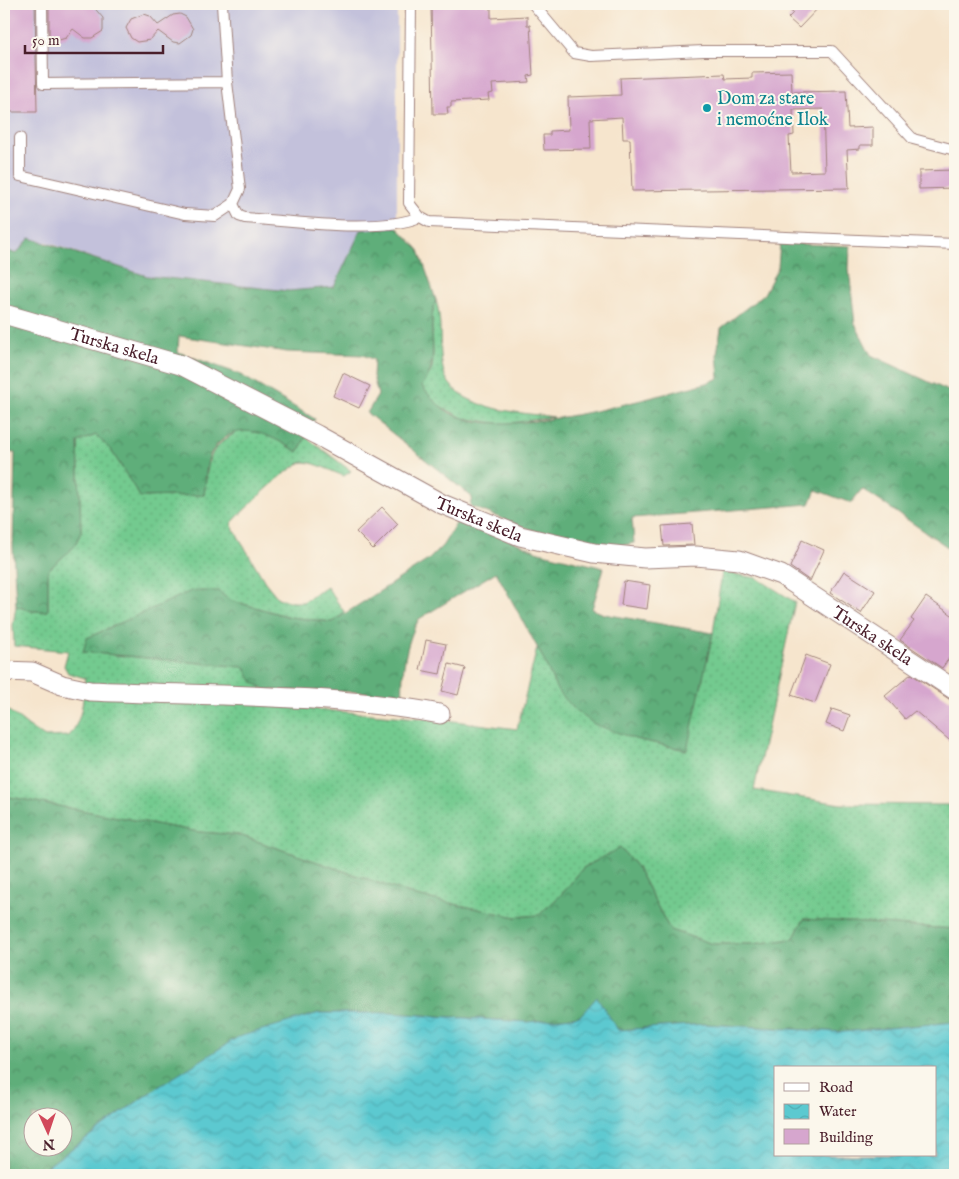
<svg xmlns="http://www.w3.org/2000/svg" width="959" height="1179" font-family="'IM FELL English',serif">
<defs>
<pattern id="grass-dots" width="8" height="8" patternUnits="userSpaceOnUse" patternTransform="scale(1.25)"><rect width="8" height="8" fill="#73ca8f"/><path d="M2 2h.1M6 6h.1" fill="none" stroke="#65ad7c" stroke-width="1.8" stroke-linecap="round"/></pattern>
<pattern id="forest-crowns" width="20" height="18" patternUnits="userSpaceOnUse" patternTransform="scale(1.25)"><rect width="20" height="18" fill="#5eae7a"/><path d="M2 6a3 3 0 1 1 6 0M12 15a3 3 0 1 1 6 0" fill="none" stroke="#508d64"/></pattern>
<pattern id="water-waves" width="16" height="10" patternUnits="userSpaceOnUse" patternTransform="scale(1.25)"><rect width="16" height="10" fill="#5cc9d0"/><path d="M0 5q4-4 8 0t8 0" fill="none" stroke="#52acb3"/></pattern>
</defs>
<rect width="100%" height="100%" fill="#fbf7ec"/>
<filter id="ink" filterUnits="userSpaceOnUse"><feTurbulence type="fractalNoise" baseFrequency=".02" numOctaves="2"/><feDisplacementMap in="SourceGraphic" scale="10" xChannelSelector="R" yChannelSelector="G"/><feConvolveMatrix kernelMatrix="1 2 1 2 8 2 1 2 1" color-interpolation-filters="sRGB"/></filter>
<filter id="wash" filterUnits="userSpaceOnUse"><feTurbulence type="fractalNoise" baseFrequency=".0096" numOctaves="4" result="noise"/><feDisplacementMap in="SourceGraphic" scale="20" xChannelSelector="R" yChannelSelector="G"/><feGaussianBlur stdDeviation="1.12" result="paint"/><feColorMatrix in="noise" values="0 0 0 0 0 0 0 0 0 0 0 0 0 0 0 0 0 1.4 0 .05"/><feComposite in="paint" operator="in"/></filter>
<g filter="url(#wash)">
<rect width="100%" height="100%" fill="#f6e5cd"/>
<path fill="#c3c1db" d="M4,4H397V227L361,230L334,287L289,291L147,276L46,242L25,245L16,254L4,249Z"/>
<path fill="url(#grass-dots)" stroke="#5e745d" d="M436,300C443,323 438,346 443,369C452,411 521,412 554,417L503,424L463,418L434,403L422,386C425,380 430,374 432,368C436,346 427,320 436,300Z
M241,430L265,433L298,452L306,437L351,471L344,476C332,472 318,463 304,462C293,462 240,513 231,524L265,582L278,598L292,602H303L327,587L345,613L332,622L290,617L229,600L218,591L111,627L88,638L83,652L244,667C253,682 266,691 276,706L454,721L517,729L537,648L542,656L635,739L686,750L713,633L722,572L757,578L795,602L754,790L841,804L955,805V929L804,919L793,939L753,944H713L670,930L636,866L620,848L583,868L562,894L539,915L516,917L416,896L239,835L199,832L4,796V707L29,727L45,737L69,736C83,719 83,699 85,678L68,673L64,666L68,651L14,646L13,625L16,606L32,611H48V570L74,547L81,532L78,442L96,435L111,450L141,497L204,495C209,459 206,448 241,430Z"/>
<path fill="url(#forest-crowns)" stroke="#546652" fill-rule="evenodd" d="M397,227L419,250L436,300C427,320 436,346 431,368C430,374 425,380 422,386C433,401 445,413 463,418C521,437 646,398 707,383L719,378L717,354L721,328L764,294L778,267L780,243L850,246L849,269L855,324L871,355L955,394V552L862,489L851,503L816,490L810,504L632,518L634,543C586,557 516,523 470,506L472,497L367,413L378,395L373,376L374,360L363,355L287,352L179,336L178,352L239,374L315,419L298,452C269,435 236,415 211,453C205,463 206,483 204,495L140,497L111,450L96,435L78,442L81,532L74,547L48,570V611H32L16,606L13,547L15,453L4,452V249L16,254L30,238L147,276L289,291L334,287L361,230Z
M457,522L478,527L539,552L604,568L592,609L604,614L713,633L687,750L635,739L594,724L575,710L557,690L542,656L496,572L419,619C406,641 401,673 403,698L362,692L266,690L252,681L244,667L83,652L87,638L191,591H218L229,600L290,617L332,622L428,560L443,545Z
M4,796L199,832L239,835L416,896L516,917L539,915L562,894L583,868L620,848L636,866L670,930L713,944H753L793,939L804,919L955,929V1022L842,1032L705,1024L618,1030L580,1016L528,1022L390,1013H318L152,1091L35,1175H4ZM32,1116H62V1146H32Z"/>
<path fill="url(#water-waves)" stroke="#53747e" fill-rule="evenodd" d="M597,997L618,1030L705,1024L842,1032L955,1022V1175H35L152,1091L238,1037L319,1013H390L528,1022L580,1016ZM775,1068H935V1155H775Z"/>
<g id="blocks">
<path fill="#d6a6ce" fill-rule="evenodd" d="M4,4H35L37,112H4Z
M49,4H91L103,18V31L92,38H85L73,29L66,38L59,40L49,39Z
M431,4H486V6H491V18L527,16V25H530L533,75L528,76L529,82L492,84L493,93L488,94L489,100L451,102V107H447L448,114H433Z
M782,4H822L799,28L788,18L793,13Z
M144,14L150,16L158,25L173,15L180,14L186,17L193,29L191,35L180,43L173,42L158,31L150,40L137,42L131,38L126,28L131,19Z
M791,72L792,92L846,91L848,128L873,127V145H860V149L847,150L849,188L632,191L630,139H623L622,117L590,119L591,149L544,150L543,135H550V131L569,130L568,97L621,95L620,78L724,74L725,79L752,78V73ZM823,109L825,171L791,172L789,136L794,135L793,110Z
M955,170V188L919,189V171Z
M343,373L370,386L359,408L333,396Z
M382,507L398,524L373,549L356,532Z
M692,524L694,545L664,546L662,526Z
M802,540L824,550L810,581L790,567Z
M844,571L875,591L861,613L830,593Z
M624,581L650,585L647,609L621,605Z
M926,597L955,617V650L942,668L900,640L914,621L911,619Z
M426,640L446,644L440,674L420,670Z
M806,655L830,664L815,703L791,695Z
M449,664L465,668L458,695L442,691Z
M911,674L949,699L955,701V745L915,711L905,719L885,696Z
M832,709L850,715L844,731L826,724Z"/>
</g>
</g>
<g filter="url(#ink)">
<use href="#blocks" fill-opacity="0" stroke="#a0827c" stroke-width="1"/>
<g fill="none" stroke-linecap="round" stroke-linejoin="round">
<defs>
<path id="service" d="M222,4L227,82
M411,4L409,203L420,217L429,222L955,244
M533,4L574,53L591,56L704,51H832L913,139L955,150
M20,138V176L185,214L215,216L233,204L240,189L227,82L43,84L42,4
M233,204L239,216L245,218C292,221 377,234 420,217"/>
<g id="minor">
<path id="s1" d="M4,314L181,365L317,435L442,504L520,536L594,553L645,558L696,556L739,560L781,575L955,690"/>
<path d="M4,671L32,672L62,685L90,691C206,696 325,693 440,714"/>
</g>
</defs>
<use href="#service" stroke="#a0827c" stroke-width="12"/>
<use href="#minor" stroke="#a0827c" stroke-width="21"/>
<use href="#service" stroke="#fff" stroke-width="10"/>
<use href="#minor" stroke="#fff" stroke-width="19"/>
</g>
</g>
<circle fill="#0f9aa8" stroke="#fbf7ec" stroke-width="2" cx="707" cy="108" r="5"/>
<g text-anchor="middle" stroke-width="4" stroke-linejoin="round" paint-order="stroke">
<g font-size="18" fill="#0d838f" stroke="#fbf7ec" text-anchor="start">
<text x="717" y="104">Dom za stare<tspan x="717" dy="21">i nemoćne Ilok</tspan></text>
</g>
<g font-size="18" fill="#4a1f2b" stroke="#fbf7ec">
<text dy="6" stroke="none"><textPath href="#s1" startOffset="115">Turska skela</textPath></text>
<text dy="6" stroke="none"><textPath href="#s1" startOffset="520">Turska skela</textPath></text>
<text dy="6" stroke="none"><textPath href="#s1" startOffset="940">Turska skela</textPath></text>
</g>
</g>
<rect width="959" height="1179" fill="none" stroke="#fbf7ec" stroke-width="20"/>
<rect x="774" y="1066" width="162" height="90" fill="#fbf7ec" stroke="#b4a19f"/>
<rect x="784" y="1083" width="25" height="8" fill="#ffffff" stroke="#b4a19f"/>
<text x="819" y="1092" font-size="15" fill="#4a1f2b">Road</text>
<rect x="784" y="1104" width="25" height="15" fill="url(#water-waves)" stroke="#b4a19f"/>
<text x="819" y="1116" font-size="15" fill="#4a1f2b">Water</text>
<rect x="784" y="1129" width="25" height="15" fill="#d6a6ce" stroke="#b4a19f"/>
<text x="819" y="1142" font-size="15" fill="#4a1f2b">Building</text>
<g transform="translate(48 1132) rotate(177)"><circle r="24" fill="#fbf7ec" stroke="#b4a19f"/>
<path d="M0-4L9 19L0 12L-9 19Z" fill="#d1495b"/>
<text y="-8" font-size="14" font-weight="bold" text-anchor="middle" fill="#4a1f2b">N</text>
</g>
<path d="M25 45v8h138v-8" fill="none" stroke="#4a1f2b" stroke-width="2.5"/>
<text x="32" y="45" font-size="15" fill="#4a1f2b" stroke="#fbf7ec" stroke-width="4" paint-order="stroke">50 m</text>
</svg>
